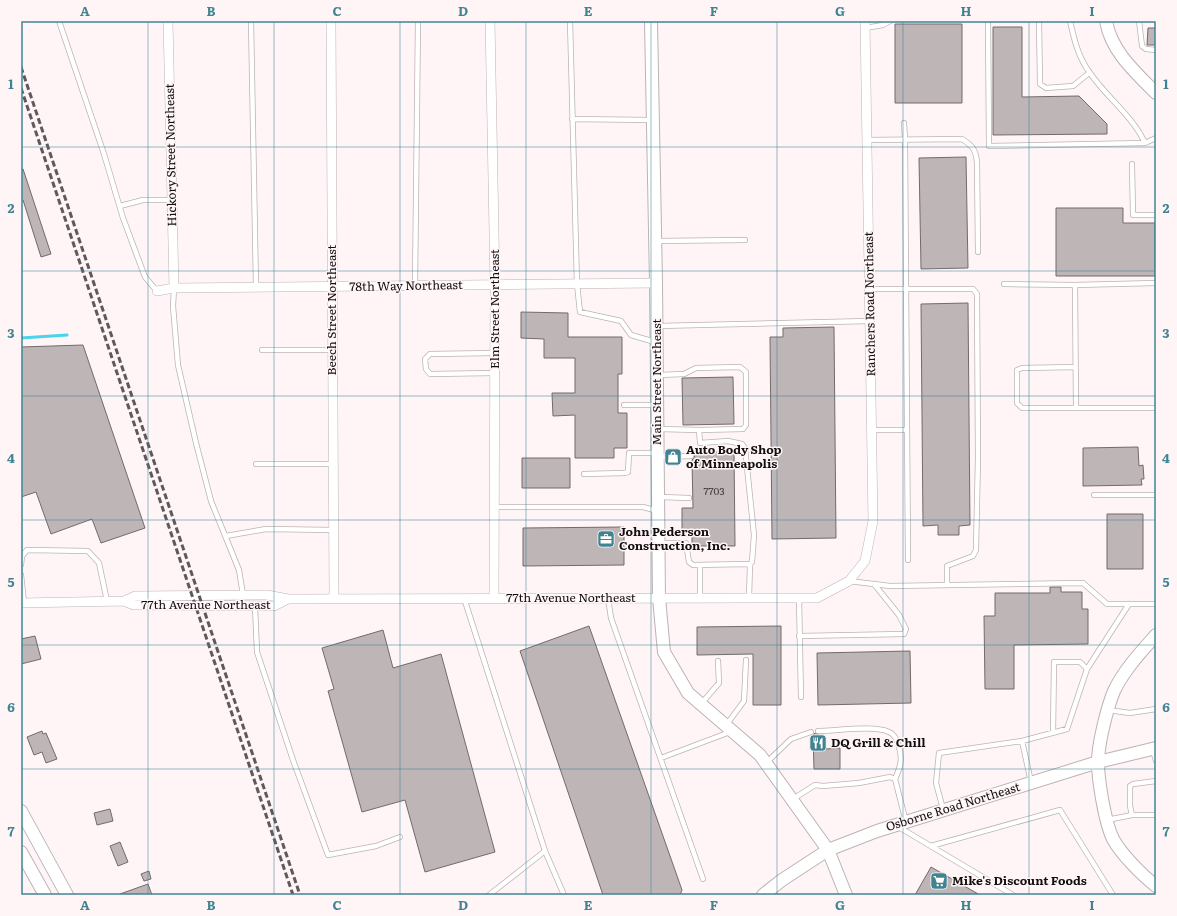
<svg xmlns="http://www.w3.org/2000/svg" width="1177" height="916" font-family="Literata,serif">
<rect width="100%" height="100%" fill="#fff5f7"/>
<g fill="none" stroke-linecap="round" stroke-linejoin="round">
<path stroke="#49d3ec" stroke-width="3" d="M21,338L67,335"/>
</g>
<path fill="#beb5b6" stroke="#726a6b" d="M895,24H962V103H895Z
M993,27H1022V97L1079,96L1107,124V134L993,135Z
M1148,28H1156V45H1147Z
M966,157L968,268L921,269L919,158Z
M21,169H23L51,254L41,257L23,200H21Z
M1056,208H1123V223H1155V276H1056Z
M968,303L970,525L959,526V535H938V525L923,526L921,304Z
M521,312L568,313V337H622V374H618V413H627V448H614V458H575V415L553,416L552,393H575V358H544V339L521,338Z
M834,327L836,538L772,539L770,337H783V328Z
M83,345L145,528L101,543L92,519L51,534L36,492L21,497V347Z
M733,377L734,424L683,425L682,378Z
M1138,447L1139,466L1143,465L1144,479H1141L1142,485L1083,486V448Z
M692,452H734L735,546H692V536H682V508H693L692,460L695,456Z
M522,458H570V488H522Z
M1107,514H1143V569H1107Z
M624,527V565L523,566V528Z
M1050,587H1061V592H1082V609H1088V644L1014,645V689H985L984,616H995V593H1050Z
M589,626L682,890L680,895H603L520,651Z
M781,626V705H753V654L697,655V627Z
M383,630L393,668L441,654L495,852L425,872L405,800L362,812L328,691L334,689L322,648Z
M35,636L41,659L21,664V639Z
M910,651L911,703L818,705L817,653Z
M42,731L43,734L46,733L57,759L46,763L42,752L34,755L27,737Z
M815,733L819,735L826,749L840,748V769H814L813,735Z
M110,809L113,821L97,825L94,813Z
M120,842L128,862L118,866L110,846Z
M931,867L980,895H915Z
M149,871L151,879L144,881L141,874Z
M148,884L152,895H120V894Z"/>
<g fill="none" stroke-linecap="round" stroke-linejoin="round">
<defs>
<path id="lane" d="M59,21L104,154L123,218L145,277L157,291
M251,21L256,288
M570,21L577,284L580,312L621,321L631,335L655,342
M988,21L989,146L1145,143L1156,138
M1039,21L1040,84L1046,88L1073,86L1089,73
M1070,21C1074,39 1078,57 1090,73C1107,98 1132,115 1145,143
M1139,21L1142,46L1146,49L1156,50
M865,28L883,25L890,21
M572,119L651,120
M904,123L905,139L908,560
M867,140L962,139C973,146 976,150 977,163L978,252
M1132,164L1133,215H1156
M120,206L143,200H172
M655,241L745,240
M1156,283L1075,285L1076,408H1156
M1004,284L1075,285
M415,286L418,21
M174,288L173,306L178,365L196,443L211,501L239,570L243,595
M869,289H973L977,294L978,458L976,550L973,556L947,566V585
M657,326L870,321
M262,350H332
M495,353L430,354L425,359L426,369L430,374L495,373
M1075,367L1022,368L1017,370V403L1022,408H1076
M659,375L684,374L696,368L740,367L746,372V425L743,429L699,430
M624,405H657
M872,430H907
M659,457L691,456
M256,464H333
M584,474L625,473L628,472L629,453H657
M1094,495H1156
M660,497L689,498
M495,507H643L658,511
M226,536L266,529L333,530
M659,543H686L689,562L693,565L750,564L752,562L754,535L745,448L742,444L728,441L700,443L699,430L659,429
M21,565L22,556L27,550L88,551L99,563L107,601
M21,575L24,602
M849,581L890,586L1083,583L1107,604H1156
M464,598L545,851L564,895
M608,598L611,618L703,879
M700,598V565
M749,598L750,564
M799,598L801,697
M255,606L257,652L293,760L328,855L376,846L400,837
M799,636L904,634L906,629L899,615L874,584
M701,704L719,683L718,661
M1108,710L1130,713L1156,709
M727,724L744,701L746,660
M818,731C835,731 874,725 889,732C894,734 898,741 899,747C903,759 900,768 895,779
M1053,733L1054,662H1080L1087,669
M1022,741L1031,782
M1153,750L1156,761
M661,758L730,732
M767,762L791,739L811,732
M793,799L815,785L823,786L859,783L890,777L895,779L906,822
M943,809L936,783L939,753L1022,741L1067,729L1087,669L1129,604
M1132,815L1130,806V786L1133,784L1156,781
M1107,820L1132,815H1156
M897,826L1013,895
M931,846L1060,810L1113,895
M489,895L545,851"/>
<path id="street" d="M168,21L174,288
M331,21L334,598
M490,21L495,285L494,598
M157,291L174,288L656,283
M124,601L134,605L274,606L288,599
M21,603L124,601L135,596L267,595L288,599L817,598L849,581L865,561L873,521L865,21"/>
<path id="secondary" d="M651,21L656,283L659,598L664,652L688,693L760,755L828,850L846,895
M1106,21C1111,51 1135,72 1156,93
M1156,635C1140,653 1124,670 1114,691C1107,708 1098,744 1098,762C1098,780 1105,823 1113,839C1121,854 1142,875 1156,886
M21,811L67,895
M21,852L45,895
M763,895L782,880L828,850L877,831L1098,762L1156,748"/>
</defs>
<use href="#lane" stroke="#bcb3b4" stroke-width="6"/>
<use href="#street" stroke="#bcb3b4" stroke-width="10"/>
<use href="#secondary" stroke="#bcb3b4" stroke-width="14"/>
<use href="#lane" stroke="#fff" stroke-width="4.5"/>
<use href="#street" stroke="#fff" stroke-width="9"/>
<use href="#secondary" stroke="#fff" stroke-width="12"/>
<path stroke="#5e595a" stroke-width="3" stroke-dasharray="6 3" stroke-linecap="butt" d="M21,67L300,895
M21,88L293,895"/>
</g>
<path fill="none" stroke="#408492" stroke-width="1" stroke-opacity="0.55" d="M148,21V895M274,21V895M400,21V895M526,21V895M651,21V895M777,21V895M903,21V895M1029,21V895M21,147H1156M21,271H1156M21,396H1156M21,520H1156M21,645H1156M21,769H1156"/>
<defs>
<symbol id="shop-square" viewBox="-11 -11 22 22"><rect x="-9" y="-9" width="18" height="18" rx="4" fill="#408492" stroke="#fff5f7"/><path d="M-5-2.5h2.3a2.7 3.5 0 0 1 5.4 0H5L5.5 6h-11ZM-1.5-2.5h3a1.5 2.3 0 0 0-3 0Z" fill="#fff"/></symbol>
<symbol id="office-square" viewBox="-11 -11 22 22"><rect x="-9" y="-9" width="18" height="18" rx="4" fill="#408492" stroke="#fff5f7"/><path d="M-6-3h4V-5.5h4V-3h4V5H-6ZM-1-4.5V-3h2v-1.5ZM-6 0V1H6V0Z" fill="#fff"/></symbol>
<symbol id="restaurant-square" viewBox="-11 -11 22 22"><rect x="-9" y="-9" width="18" height="18" rx="4" fill="#408492" stroke="#fff5f7"/><path d="M-5-6h1v4h1v-4h1v4h1v-4h1v5L-1.5 .5V6h-2V.5L-5-1ZM5-6V6H3V1.5H1.5Q1.5-4 5-6Z" fill="#fff"/></symbol>
<symbol id="supermarket-square" viewBox="-11 -11 22 22"><rect x="-9" y="-9" width="18" height="18" rx="4" fill="#408492" stroke="#fff5f7"/><path d="M-6-5.5h2.5l.6 2H6L4.5 2H-2.5L-4.4-4H-6ZM-1.5 3.2a1.3 1.3 0 1 0 .1 0ZM3 3.2a1.3 1.3 0 1 0 .1 0Z" fill="#fff"/></symbol>
</defs>
<g fill-rule="evenodd">
<use href="#shop-square" x="663" y="447" width="20" height="20"/>
<use href="#office-square" x="596" y="529" width="20" height="20"/>
<use href="#restaurant-square" x="808" y="733" width="20" height="20"/>
<use href="#supermarket-square" x="929" y="871" width="20" height="20"/>
</g>
<g text-anchor="middle" stroke-width="3" stroke-linejoin="round" paint-order="stroke">
<g font-size="10" fill="#3d3839">
<text x="714" y="495">7703</text>
</g>
<g font-size="12" fill="#120f0f" stroke="#fff5f7">
<text transform="translate(171 155) rotate(-91)" y="4">Hickory Street Northeast</text>
<text transform="translate(406 286) rotate(-1)" y="4">78th Way Northeast</text>
<text transform="translate(870 304) rotate(-91)" y="4">Ranchers Road Northeast</text>
<text transform="translate(495 309) rotate(-90)" y="4">Elm Street Northeast</text>
<text transform="translate(332 310) rotate(-90)" y="4">Beech Street Northeast</text>
<text transform="translate(657 382) rotate(-90)" y="4">Main Street Northeast</text>
<text x="571" y="602">77th Avenue Northeast</text>
<text x="206" y="609">77th Avenue Northeast</text>
<text transform="translate(953 807) rotate(-17)" y="4">Osborne Road Northeast</text>
</g>
<g font-size="12" font-weight="bold" fill="#120f0f" stroke="#fff5f7" text-anchor="start">
<text x="686" y="454">Auto Body Shop<tspan x="686" dy="14">of Minneapolis</tspan></text>
<text x="619" y="536">John Pederson<tspan x="619" dy="14">Construction, Inc.</tspan></text>
<text x="831" y="747">DQ Grill &amp; Chill</text>
<text x="952" y="885">Mike's Discount Foods</text>
</g>
</g>
<rect width="1177" height="916" fill="none" stroke="#fff5f7" stroke-width="44"/>
<rect x="22" y="22" width="1133" height="872" fill="none" stroke="#408492" stroke-width="1.5"/>
<g font-size="13" text-anchor="middle" font-weight="bold" fill="#408492">
<text x="85" y="16">A</text>
<text x="211" y="16">B</text>
<text x="337" y="16">C</text>
<text x="463" y="16">D</text>
<text x="588" y="16">E</text>
<text x="714" y="16">F</text>
<text x="840" y="16">G</text>
<text x="966" y="16">H</text>
<text x="1092" y="16">I</text>
<text x="11" y="89">1</text>
<text x="1166" y="89">1</text>
<text x="11" y="213">2</text>
<text x="1166" y="213">2</text>
<text x="11" y="338">3</text>
<text x="1166" y="338">3</text>
<text x="11" y="463">4</text>
<text x="1166" y="463">4</text>
<text x="11" y="587">5</text>
<text x="1166" y="587">5</text>
<text x="11" y="712">6</text>
<text x="1166" y="712">6</text>
<text x="11" y="836">7</text>
<text x="1166" y="836">7</text>
<text x="85" y="910">A</text>
<text x="211" y="910">B</text>
<text x="337" y="910">C</text>
<text x="463" y="910">D</text>
<text x="588" y="910">E</text>
<text x="714" y="910">F</text>
<text x="840" y="910">G</text>
<text x="966" y="910">H</text>
<text x="1092" y="910">I</text>
</g>
</svg>
